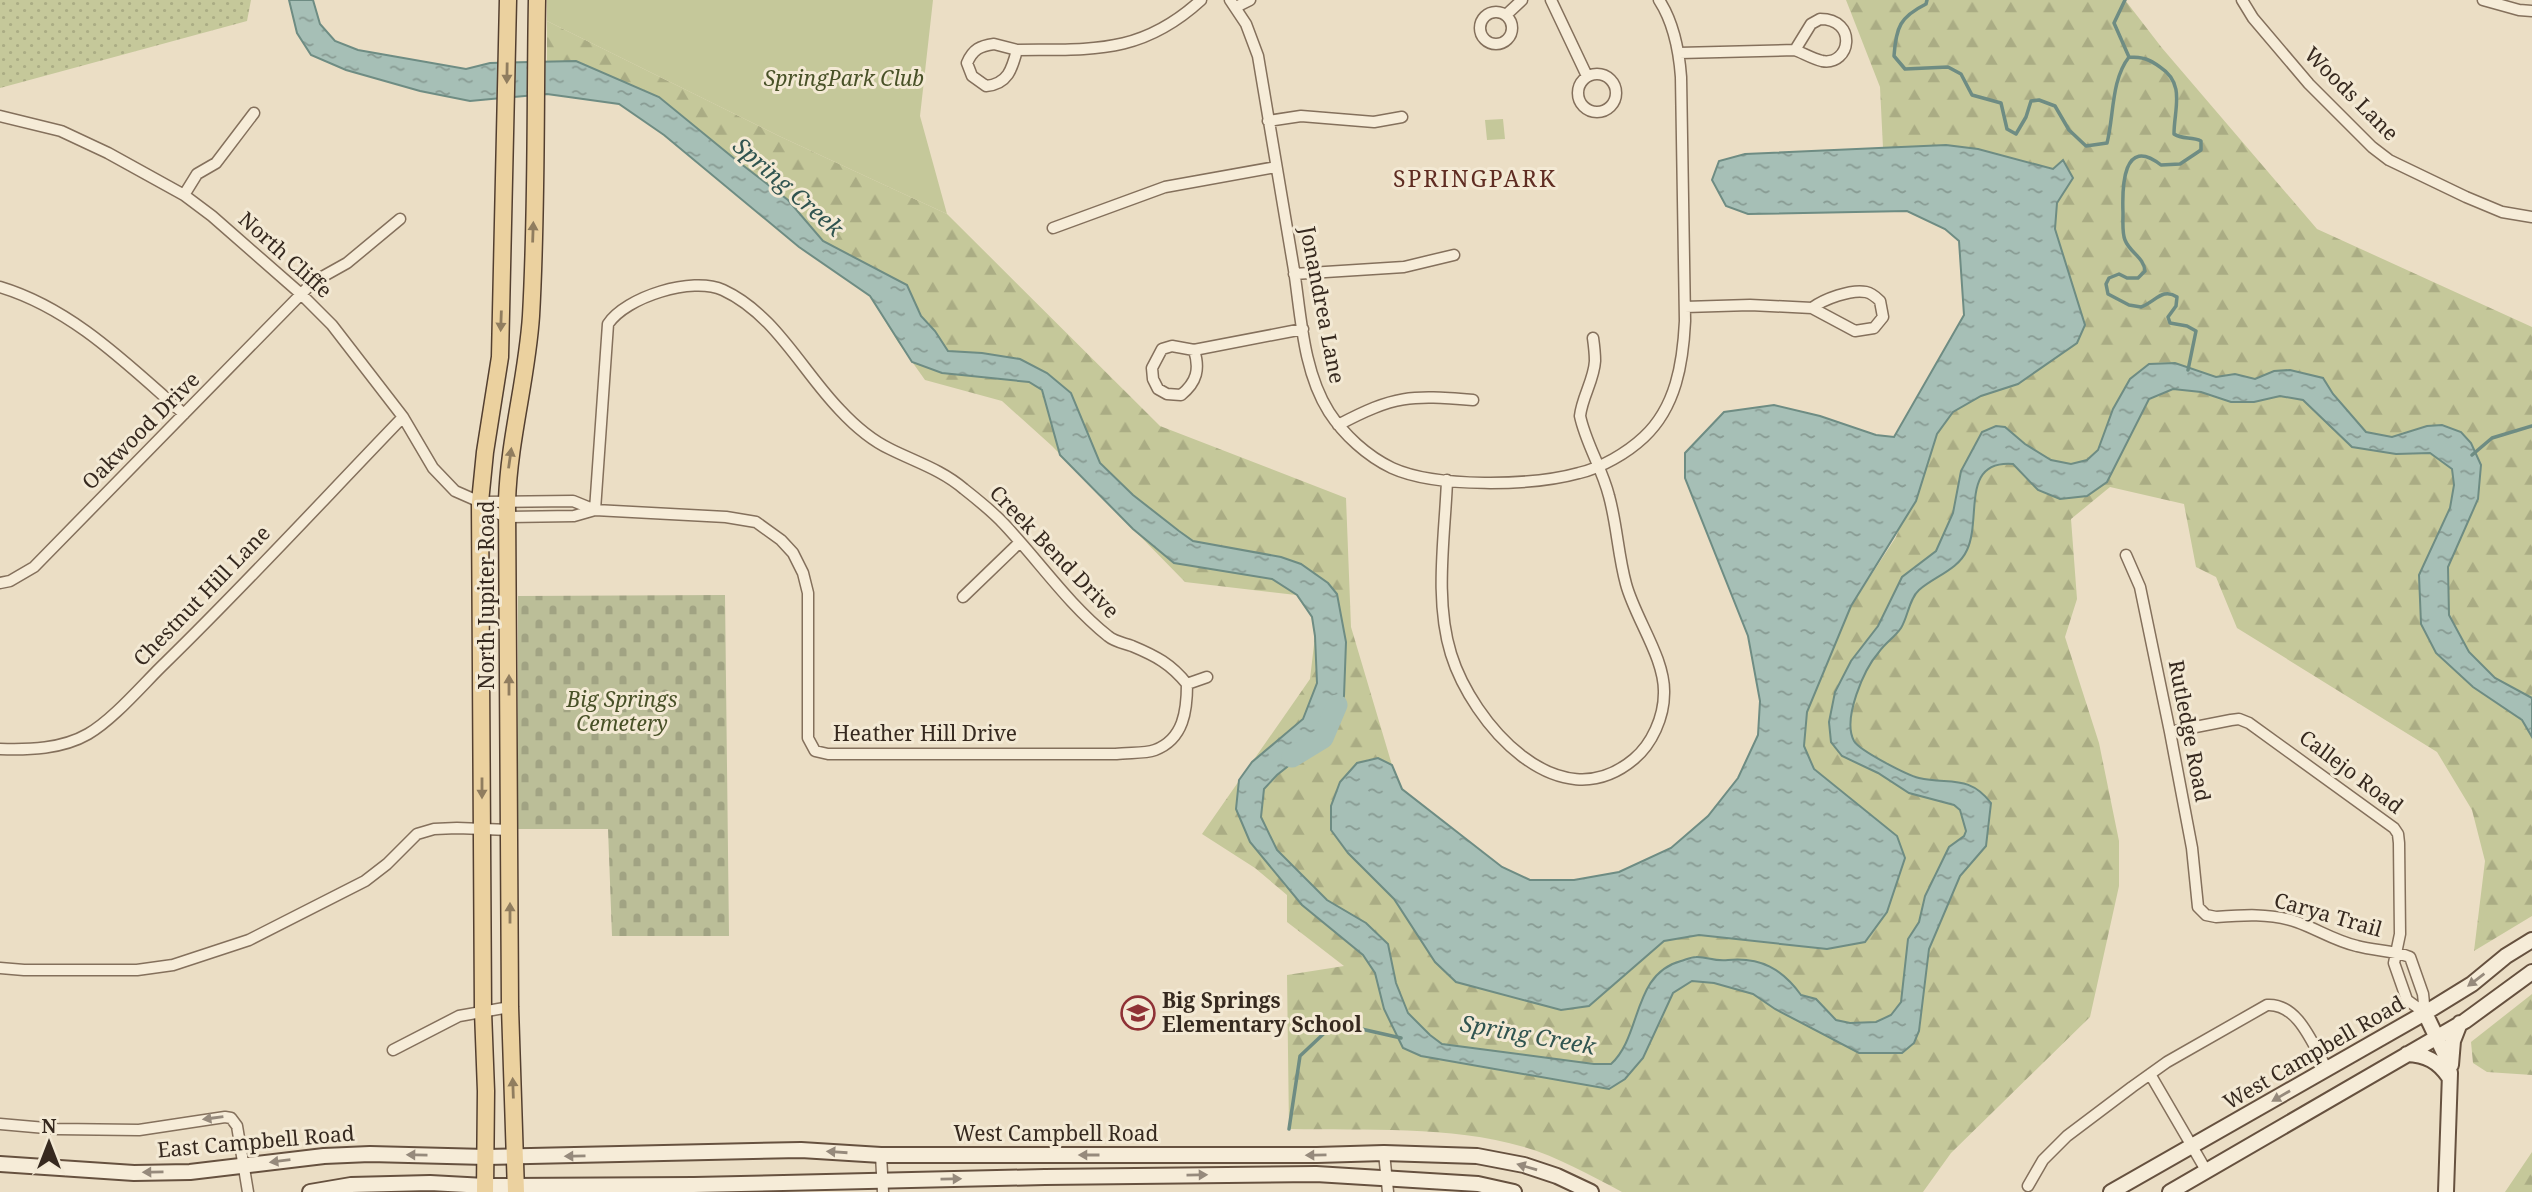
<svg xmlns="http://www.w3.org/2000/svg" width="2532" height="1192" font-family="'Noto Serif',serif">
<defs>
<pattern id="grass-dots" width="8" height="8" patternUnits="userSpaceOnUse" patternTransform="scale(1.75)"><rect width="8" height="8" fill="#c5c89a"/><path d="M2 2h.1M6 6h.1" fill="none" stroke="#aaac84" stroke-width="1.8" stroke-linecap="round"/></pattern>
<pattern id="forest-firs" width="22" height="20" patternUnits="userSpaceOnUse" patternTransform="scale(1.75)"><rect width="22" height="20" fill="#c5c89a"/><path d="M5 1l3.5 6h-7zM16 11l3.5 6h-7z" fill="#aaac84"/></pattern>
<pattern id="cemetery-stones" width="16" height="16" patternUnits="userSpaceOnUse" patternTransform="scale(1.75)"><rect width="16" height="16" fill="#bbbe98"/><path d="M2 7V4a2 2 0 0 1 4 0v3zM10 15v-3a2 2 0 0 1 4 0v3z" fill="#a1a383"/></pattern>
<pattern id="water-ripples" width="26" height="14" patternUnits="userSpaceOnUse" patternTransform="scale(1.75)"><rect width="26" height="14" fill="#a6bfb6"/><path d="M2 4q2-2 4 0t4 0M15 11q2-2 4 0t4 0" fill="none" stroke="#889b93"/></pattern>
</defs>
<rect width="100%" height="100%" fill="#ebdec5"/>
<path fill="url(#grass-dots)" d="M0,0H251L247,21L0,88Z"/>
<path fill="url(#forest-firs)" d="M1846,0H2125L2162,48L2317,229L2532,327V916L2474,951L2485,861L2472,810L2437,752L2237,628L2216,577L2196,567L2184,504L2110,487L2071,519L2077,599L2065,637L2099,743L2119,841V886L2090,1017L1951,1153L1923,1192H1622C1590,1175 1558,1157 1524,1147C1449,1125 1366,1131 1289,1129L1287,975L1344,966L1287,922V895L1255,868L1202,834L1310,679L1315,636L1312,617L1296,595L1185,582L1052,446L1002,401L925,380L898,342L870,296L799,247L664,135L619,104L547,94V21L779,136L947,214L1160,426L1346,498L1351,627L1392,765C1367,752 1356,763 1340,782L1348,853L1394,899L1435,962L1589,1006L1664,941L1699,935L1827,949L1866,942L1887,912L1897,836L1814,769L1804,746L1807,713L1851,606L1896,537L1937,434L1953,412L1981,396L2018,384L2077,343L2085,325L2055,229L2057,203L2073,178L2063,161L2054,169L1978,149L1946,145L1883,148L1880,87Z
M2532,994V1075L2487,1072L2473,1063L2471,1042Z
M2532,1152V1192H2505Z"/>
<path fill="url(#cemetery-stones)" d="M725,595L729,936H612L608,829H518V596Z"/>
<path fill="#c5c89a" d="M547,0H933L920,116L947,214L779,136L547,21Z
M1503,119L1505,139L1487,140L1485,120Z"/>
<path fill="url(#water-ripples)" stroke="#6e8c83" stroke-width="2" d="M289,0H313L320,24L335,41L358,50L466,69L490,63L576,61L659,97L736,160L788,200L823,241L907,285L921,316L935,331L948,351L982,353L1020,359L1047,373L1071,393L1100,463L1133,495L1179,531L1193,541L1281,557L1301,564L1328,583L1337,594L1346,642L1344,696L1333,723L1307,751L1277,775L1264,789L1261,817L1277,850L1327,900L1366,923L1388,944L1396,983L1408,1013L1430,1035L1442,1044L1594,1064H1611C1642,1036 1632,974 1681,961C1685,960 1691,957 1696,957C1706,956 1714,962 1728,960C1761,957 1782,969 1801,995L1816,999L1836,1020L1850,1023L1876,1022L1891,1015L1901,1002L1908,939L1919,922L1925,896L1949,847L1964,836L1966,831L1960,810L1954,805L1909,793L1878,773L1842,756L1831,742L1829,722L1835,692L1851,661L1878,626L1902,577L1936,551L1953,513L1961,471L1982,432L1996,426L2005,427L2025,444L2051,460L2071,464L2087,460L2098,450L2113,409L2130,379L2149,364L2175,363L2216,377L2235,374L2255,379L2274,371L2290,370L2323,378L2333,394L2366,432L2392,437L2427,426L2442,425L2461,432L2471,443L2481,465L2478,499L2448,567L2449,615L2469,652L2495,678L2532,698V737L2522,720L2473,687L2436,653L2421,624L2419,575L2450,508L2454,485L2452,469L2430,453L2396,454L2352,447L2303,400L2280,396L2254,402H2231L2201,392L2173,389L2149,399L2107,482L2087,496L2060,499L2038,490L2013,464C1960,460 1982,518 1967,550C1958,570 1935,576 1919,590C1909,599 1908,617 1901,628C1895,637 1885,643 1879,652C1864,669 1842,719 1854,741C1860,751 1907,775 1919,778C1949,785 1969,774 1991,803L1986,846L1960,876L1929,949L1919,1031L1914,1043L1902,1053H1859L1775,1009L1753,994L1714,983L1692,981L1673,993L1643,1058L1625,1079L1609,1089L1421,1056L1403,1048L1384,1009L1375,973L1363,955L1302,905L1250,842L1236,809L1239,780L1252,762L1303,719L1317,683L1315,636L1312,617L1297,595L1272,579L1174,563L1133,529L1060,455L1042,390L1029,382L942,373L912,362L870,296L799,247L664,135L619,104L547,94L470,101L420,91L346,70L311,55L297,33Z
M1946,145L1978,149L2053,169L2063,160L2073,178L2057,203L2055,229L2085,325L2077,343L2018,384L1981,396L1953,412L1937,434L1916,501L1851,606L1807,712L1804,746L1814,769L1897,836L1905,858L1887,912L1865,942L1827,949L1699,935L1664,941L1589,1006L1561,1010L1456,982L1435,962L1394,899L1348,853L1331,830V806L1340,782L1357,763L1378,758L1392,765L1402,789L1502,867L1530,880H1574L1619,872L1671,848L1708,816L1738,778L1758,735L1760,701L1748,636L1685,478V453L1724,412L1774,405L1820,416L1876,435L1894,437L1964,315L1959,241L1945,229L1907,211L1748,214L1726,206L1712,180L1719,161L1745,154Z"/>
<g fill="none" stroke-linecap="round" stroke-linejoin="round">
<path stroke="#6e8c83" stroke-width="3.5" d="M1927,0L1926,4C1900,17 1896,27 1894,56L1905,69L1948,67L1961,74L1972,95L2001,103L2007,129L2016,134L2026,117L2031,101L2039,100L2055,106L2069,130L2086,146L2107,143C2114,116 2111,80 2129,57C2143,57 2149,59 2160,67C2186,84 2174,109 2174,134C2182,140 2192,136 2201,141V150L2180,164L2161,165C2123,135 2122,187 2123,213C2123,221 2122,233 2125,240C2130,253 2144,257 2145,271L2138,278H2127L2119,274L2109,278L2106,284L2108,294L2129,305L2141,307C2155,302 2163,287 2177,297L2176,306L2168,317L2170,323L2187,326L2196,331L2188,370
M2125,0L2114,23L2129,57
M2472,455L2492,438L2532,426
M1289,1129L1300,1056L1335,1023L1401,1038"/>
<path stroke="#a6bfb6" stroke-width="21" d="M1292,757L1323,738L1337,705"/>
<defs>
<path id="street" d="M1230,0L1246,24L1258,56C1270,127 1282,198 1294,270C1301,316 1303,371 1329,412C1344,435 1367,456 1392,468C1436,488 1532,486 1579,473C1601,468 1627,453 1644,437C1676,407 1683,363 1685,321L1681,77C1679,50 1674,23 1659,0
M1551,0L1587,76
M2242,0L2253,18L2309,84L2372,147L2389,160L2466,197L2502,212L2532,217
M2483,0L2519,10L2532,11
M1236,7L1250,0
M1480 28a16 16 0 1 1 32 0a16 16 0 1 1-32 0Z
M1506,15L1522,0
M1820,19C1858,19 1851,66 1822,61C1813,59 1803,53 1795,50L1811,24Z
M994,44L1017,50C1012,69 1008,84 986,86L972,76L967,63C973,49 980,46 994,44Z
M1017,50C1092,49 1141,55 1201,0
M1679,53L1795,50
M1578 93a19 19 0 1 1 38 0a19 19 0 1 1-38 0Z
M0,116L61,131L108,153L184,195L212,216L301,294L332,325L403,417L433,468L455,491L480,502L494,512L508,517L574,516L595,510
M1268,121L1301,116L1374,122L1402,117
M184,195L197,174L216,163L254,113
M1053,228L1165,187L1276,167
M1294,274L1404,267L1454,255
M0,287C73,309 128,365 184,414
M1685,307L1750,305L1812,308C1824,299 1851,289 1866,292C1871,293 1876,297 1880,301L1883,317L1874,328L1855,331L1812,308
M1194,350C1200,369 1197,382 1181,395L1167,394L1158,389L1153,379L1152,368L1162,349L1172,346L1194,350L1303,329
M1338,425C1395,395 1410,395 1473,400
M1447,480C1445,536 1434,599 1451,654C1472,722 1558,823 1634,759C1652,744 1664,717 1664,693C1665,658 1635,618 1626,584C1618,555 1617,525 1609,496C1602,468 1586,444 1580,416C1582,397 1594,380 1595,361C1595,353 1594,345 1593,338
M480,502L573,501L595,510L726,517L756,522L781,540L793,553L803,573L808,593V738L815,751L828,754H1116C1128,752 1144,754 1155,750C1184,739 1187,710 1187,684C1171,664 1156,656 1132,646C1124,643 1115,642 1108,636C1068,604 1039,561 1004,524C992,511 978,500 964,489C942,470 916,462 890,449C871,440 854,425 840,410C802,371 775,314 723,290C692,276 626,297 608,324L595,510
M2126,555L2140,587L2170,732L2192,848L2198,907L2206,915L2216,917C2243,915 2270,913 2297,922C2317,929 2335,941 2357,946C2375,951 2393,950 2410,957L2423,994L2425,1013
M0,583L10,581L34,567L313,282L347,263L400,219
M963,597L1020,542
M1187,684L1207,677
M2170,732L2231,720L2239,719L2249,723L2394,828L2398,834L2399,843L2400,934L2394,963L2407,1000L2425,1013
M0,749C29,750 62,749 88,734C114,719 144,683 166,662C247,583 324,499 403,417
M0,968L24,970H137L173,965L249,940L365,881L387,864L417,834L434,829L457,828L510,830
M393,1050L459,1016L510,1007
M2150,1074L2207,1172
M0,1124L57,1129L139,1130L225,1117L231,1118L237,1126L248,1192
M1384,1153L1388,1192
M881,1155L883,1192
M2028,1186L2043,1160L2067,1136L2132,1087L2167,1062L2267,1005C2299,1003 2313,1046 2327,1069"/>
<path id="secondary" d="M2425,1013L2446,1057L2450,1073L2446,1192
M2407,1054C2426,1055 2438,1061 2449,1077
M2451,1065L2453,1041L2460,1023
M0,1164L134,1173L190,1172L324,1156L370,1154L486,1157L801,1150L881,1155H1317L1384,1153L1477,1156L1524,1165L1557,1176L1591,1192
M310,1192L351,1185L430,1183L485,1186L694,1185L1045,1177L1316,1174L1478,1184L1514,1192
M2111,1192L2425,1013L2472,984L2506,956L2532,940
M2170,1192L2465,1021L2532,972"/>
<path id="primary" d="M485,1192L486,1091L483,1011L480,502L485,452L500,357L508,0
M516,1192L510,1007L507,501C509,439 527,378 531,316C537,211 535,105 537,0"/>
</defs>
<use href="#street" stroke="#84705c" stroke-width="13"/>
<use href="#secondary" stroke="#66513f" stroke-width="18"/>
<use href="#primary" stroke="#533f30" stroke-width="19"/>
<use href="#street" stroke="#f6ecd8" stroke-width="10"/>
<use href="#secondary" stroke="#f6ecd8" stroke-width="14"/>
<use href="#primary" stroke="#ebd19f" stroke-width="16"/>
</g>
<defs><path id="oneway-solid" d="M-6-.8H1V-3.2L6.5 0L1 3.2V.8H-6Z" transform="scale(1.75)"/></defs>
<g fill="#907d5f">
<use href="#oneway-solid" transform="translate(507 73) rotate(91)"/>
<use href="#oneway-solid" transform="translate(533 232) rotate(-88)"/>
<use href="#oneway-solid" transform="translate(501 321) rotate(92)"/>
<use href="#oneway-solid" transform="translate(510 458) rotate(-82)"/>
<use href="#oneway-solid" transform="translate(509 685) rotate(-90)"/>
<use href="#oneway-solid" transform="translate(482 788) rotate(90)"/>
<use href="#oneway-solid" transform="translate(510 913) rotate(-90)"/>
<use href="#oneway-solid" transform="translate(513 1088) rotate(-92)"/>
</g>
<g fill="#968a7c">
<use href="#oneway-solid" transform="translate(2476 980) rotate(143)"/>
<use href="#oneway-solid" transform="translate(2281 1096) rotate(150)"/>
<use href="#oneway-solid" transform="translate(213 1118) rotate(172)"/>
<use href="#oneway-solid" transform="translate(837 1152) rotate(-176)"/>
<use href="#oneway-solid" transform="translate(417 1155) rotate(-179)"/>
<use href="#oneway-solid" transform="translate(1089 1155) rotate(180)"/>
<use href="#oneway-solid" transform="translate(1316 1155) rotate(179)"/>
<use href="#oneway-solid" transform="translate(575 1156) rotate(179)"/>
<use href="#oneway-solid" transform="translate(280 1161) rotate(173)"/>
<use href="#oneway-solid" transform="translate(1527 1167) rotate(-164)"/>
<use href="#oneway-solid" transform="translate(153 1172) rotate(179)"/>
<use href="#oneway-solid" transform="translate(1197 1175) rotate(-1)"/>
<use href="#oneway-solid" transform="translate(951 1179) rotate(-1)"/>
</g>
<defs>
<symbol id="school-ring" viewBox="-11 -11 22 22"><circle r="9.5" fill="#f3e9d4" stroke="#8f3135" stroke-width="1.5"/><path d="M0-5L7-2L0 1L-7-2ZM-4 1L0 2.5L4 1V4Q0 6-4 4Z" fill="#8f3135"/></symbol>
</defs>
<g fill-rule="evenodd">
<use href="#school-ring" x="1119" y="994" width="38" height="38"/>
</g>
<g text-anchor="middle" stroke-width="6" stroke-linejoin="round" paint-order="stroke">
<g font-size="21" font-style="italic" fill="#485127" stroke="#f3e9d4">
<text x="844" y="86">SpringPark Club</text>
<text x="622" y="707">Big Springs<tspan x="622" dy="24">Cemetery</tspan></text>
</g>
<g font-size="21" fill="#36291f" stroke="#f3e9d4">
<text transform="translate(2351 94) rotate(45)" y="7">Woods Lane</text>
<text transform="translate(285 255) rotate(42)" y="7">North Cliffe</text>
<text transform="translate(1322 305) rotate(79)" y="7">Jonandrea Lane</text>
<text transform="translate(141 431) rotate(-45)" y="7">Oakwood Drive</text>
<text transform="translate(1054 552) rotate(46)" y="7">Creek Bend Drive</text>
<text transform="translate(487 595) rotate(-90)" y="7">North Jupiter Road</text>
<text transform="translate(202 596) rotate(-46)" y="7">Chestnut Hill Lane</text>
<text transform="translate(2189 731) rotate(79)" y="7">Rutledge Road</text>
<text x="925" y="741">Heather Hill Drive</text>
<text transform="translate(2351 772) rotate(37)" y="7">Callejo Road</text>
<text transform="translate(2328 915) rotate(16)" y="7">Carya Trail</text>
<text transform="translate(2314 1053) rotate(-30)" y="7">West Campbell Road</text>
<text x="1056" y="1141">West Campbell Road</text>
<text transform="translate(256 1142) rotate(-5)" y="7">East Campbell Road</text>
</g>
<g font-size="21" font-weight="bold" fill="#36291f" stroke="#f3e9d4" text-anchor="start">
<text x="1162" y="1008">Big Springs<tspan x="1162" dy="24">Elementary School</tspan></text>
</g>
<g font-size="23" letter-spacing="2" fill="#5f2c22" stroke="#f3e9d4">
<text x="1475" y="187">SPRINGPARK</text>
</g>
<g font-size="23" font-style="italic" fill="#305450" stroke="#f3e9d4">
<text transform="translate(788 187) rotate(41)" y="8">Spring Creek</text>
<text transform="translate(1528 1035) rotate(10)" y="8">Spring Creek</text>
</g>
</g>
<g transform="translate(49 1143)" stroke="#f3e9d4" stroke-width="5" paint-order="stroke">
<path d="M0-5L12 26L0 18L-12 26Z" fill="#36291f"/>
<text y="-10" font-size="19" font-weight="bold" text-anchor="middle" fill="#36291f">N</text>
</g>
</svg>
